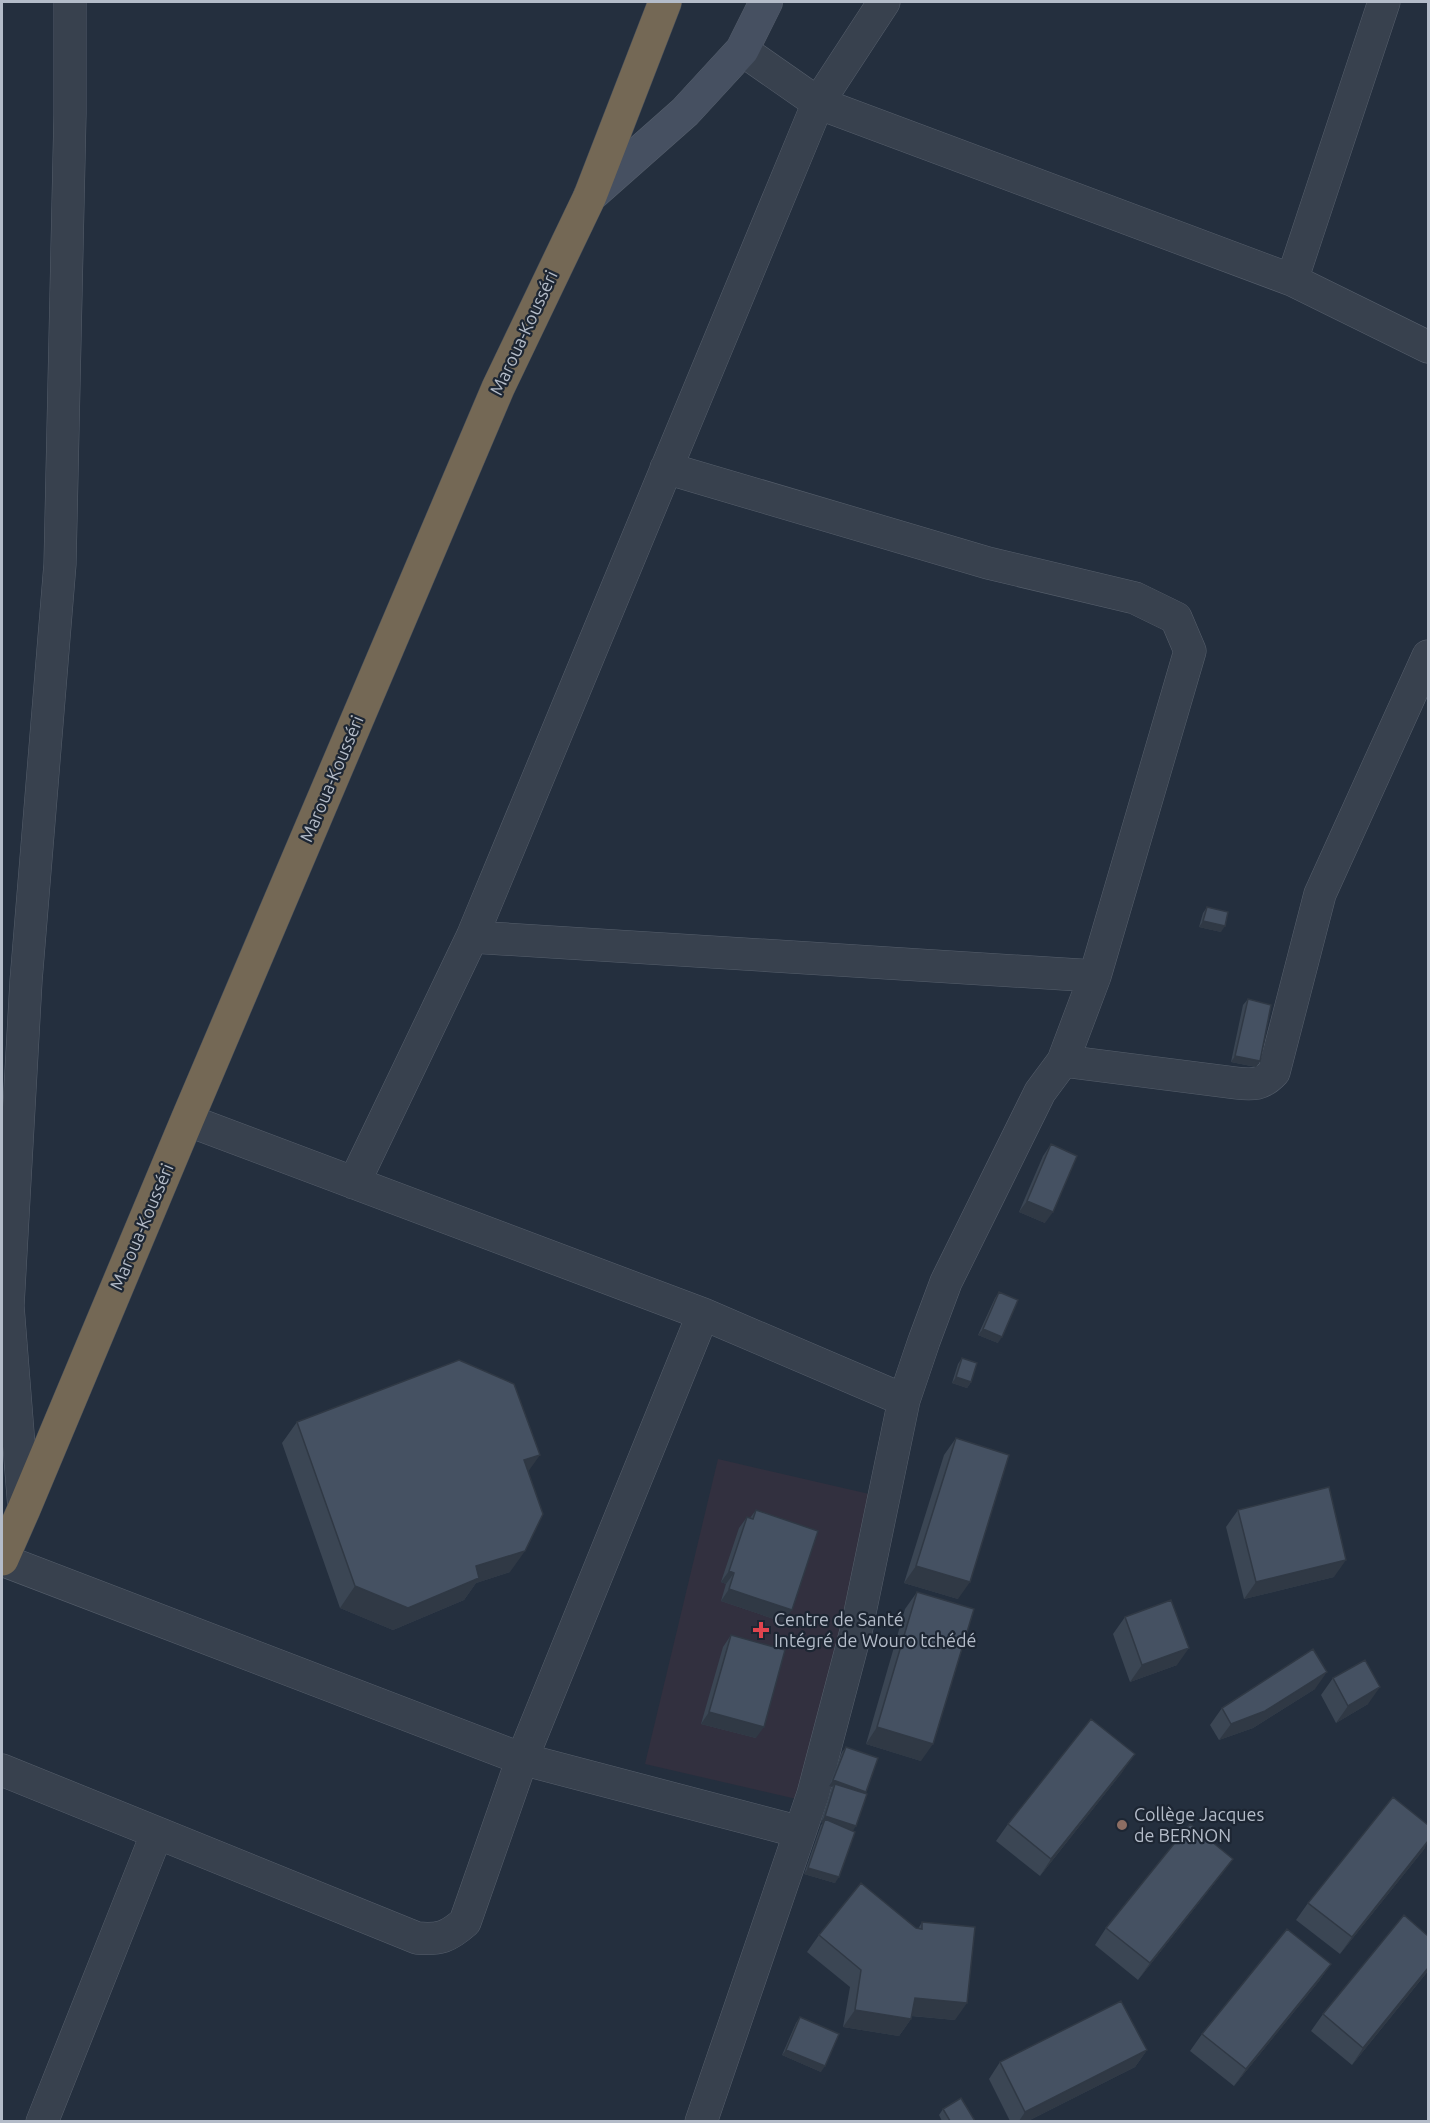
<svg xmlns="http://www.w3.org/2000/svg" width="1430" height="2123" font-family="Ubuntu,sans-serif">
<rect width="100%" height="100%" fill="#242f3e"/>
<path fill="#32303f" d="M718,1459L878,1496L805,1801L645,1764Z"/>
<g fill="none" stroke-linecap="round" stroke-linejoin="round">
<defs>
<path id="street" d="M742,50L818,103L884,2
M1292,280L1384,2
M666,468L988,563L1135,598L1176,618L1190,651L1095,976L1063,1061L1040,1092L946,1282L924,1341L904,1400L857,1627L813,1794L701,2122
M472,937L1095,976
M1063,1061L1236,1083C1253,1085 1262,1085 1274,1072L1320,894L1428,656
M187,1120L703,1314L904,1400
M354,1183L472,937L818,103L1292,280L1428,347
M24,1509L8,1306L26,981L60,564L70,114V2
M2,1560L522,1759L800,1832
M2,1770L417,1938C440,1940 448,1937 465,1922L522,1759L703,1314
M42,2122L157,1833"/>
<path id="secondary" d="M590,196L685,112L742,50L766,2"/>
<path id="highway" d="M2,1559L24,1509L187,1120L498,388L590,196L665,2"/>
</defs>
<use href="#street" stroke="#565f6c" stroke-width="33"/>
<use href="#secondary" stroke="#565f6c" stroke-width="34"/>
<use href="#highway" stroke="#434c59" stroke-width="34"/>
<use href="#street" stroke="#38414e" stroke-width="32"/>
<use href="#secondary" stroke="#465061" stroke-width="33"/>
<use href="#highway" stroke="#746855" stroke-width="33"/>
</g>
<path fill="#3b4654" d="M1207,907L1221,932L1199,927L1203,913Z
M1248,999L1260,1061L1256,1067L1231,1062L1243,1005Z
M1051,1144L1045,1223L1019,1212L1043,1156Z
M999,1292L998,1343L978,1335L995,1298Z
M962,1358L971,1382L967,1388L952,1383L958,1364Z
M297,1422L528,1471L510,1572L476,1583L464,1600L393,1630L340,1608L282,1443Z
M956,1438L958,1599L904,1583L944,1455Z
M756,1510L783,1622L721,1601L726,1584L721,1582L739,1528L747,1517L750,1518Z
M1238,1510L1334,1577L1244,1599L1226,1527Z
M917,1592L921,1761L866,1744L905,1609Z
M1125,1617L1177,1665L1130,1682L1113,1634Z
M731,1635L756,1738L701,1724L723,1647Z
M1333,1678L1368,1704L1336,1723L1321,1695Z
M1315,1689L1253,1728L1219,1740L1210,1725L1222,1708Z
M846,1747L866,1792L835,1883L804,1874L821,1825L823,1823L821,1822L831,1790L832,1787L829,1786L842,1752Z
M1123,1771L1040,1876L996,1841L1008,1824Z
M1425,1848L1340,1954L1296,1920L1308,1903Z
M1233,1859L1221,1875L1138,1980L1095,1945L1106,1928Z
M922,1922L955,2020L911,2016V2019L899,2036L843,2027L850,1987L807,1952L819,1935L918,1929Z
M1331,1964L1319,1981L1234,2086L1190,2051L1202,2034Z
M1428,1971L1352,2065L1311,2031L1323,2014Z
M800,2017L821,2072L782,2055L796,2023Z
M1147,2050L1135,2067L1028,2121H1010L989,2079L1000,2062Z
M943,2109L975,2121H942L939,2115Z"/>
<path fill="#303945" d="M1203,921L1225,926L1221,932L1199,927Z
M1235,1056L1260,1061L1256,1067L1231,1062Z
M1027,1201L1053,1212L1045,1223L1019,1212Z
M983,1329L1002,1337L998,1343L978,1335Z
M956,1377L971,1382L967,1388L952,1383Z
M540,1455L525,1476L524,1460Z
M525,1551L510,1572L476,1583L464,1600L393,1630L340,1608L355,1586L476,1566Z
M1346,1560L1334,1577L1244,1599L1256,1582Z
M916,1566L970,1582L958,1599L904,1583Z
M729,1571L734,1573L726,1584L721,1582Z
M729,1589L792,1610L783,1622L721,1601Z
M1189,1648L1177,1665L1130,1682L1142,1665Z
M1327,1672L1315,1689L1253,1728L1219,1740L1231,1724Z
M1380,1687L1368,1704L1336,1723L1348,1706Z
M709,1712L764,1727L756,1738L701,1724Z
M877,1727L933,1744L921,1761L866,1744Z
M1135,1754L1123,1771L1040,1876L1051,1859Z
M833,1780L866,1792L862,1798L835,1784L832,1787L829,1786Z
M825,1816L856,1826L852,1832L825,1819L823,1823L821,1822Z
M1428,1841L1425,1848L1340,1954L1352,1937Z
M1233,1859L1221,1875L1138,1980L1150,1963Z
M808,1868L839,1877L835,1883L804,1874Z
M1331,1964L1319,1981L1234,2086L1246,2069Z
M1428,1968V1971L1352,2065L1363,2048Z
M915,1998L967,2003L955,2020L903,2015Z
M855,2010L911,2019L899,2036L843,2027Z
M786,2050L825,2066L821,2072L782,2055Z
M1147,2050L1135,2067L1028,2121H1019L1025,2112Z"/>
<path fill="#455162" stroke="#303945" stroke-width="1.5" d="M1207,907L1228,912L1225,926L1203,921Z
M1248,999L1271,1005L1260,1061L1235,1056Z
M1051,1144L1077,1156L1053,1212L1027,1201Z
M999,1292L1018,1300L1002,1337L983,1329Z
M962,1358L977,1363L971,1382L956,1377Z
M459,1360L514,1384L540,1455L524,1460L543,1514L525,1551L476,1566L479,1578L408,1608L355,1586L297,1422Z
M956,1438L1009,1455L970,1582L916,1566Z
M1329,1487L1346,1560L1256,1582L1238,1510Z
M756,1510L818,1531L792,1610L729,1589L734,1573L729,1571L747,1517L753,1519Z
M917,1592L974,1609L933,1744L877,1727Z
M1171,1600L1189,1648L1142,1665L1125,1617Z
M731,1635L785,1650L764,1727L709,1712Z
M1313,1649L1327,1672L1265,1711L1231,1724L1222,1708Z
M1365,1660L1380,1687L1348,1706L1333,1678Z
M1091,1719L1135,1754L1051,1859L1008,1824Z
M846,1747L878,1758L866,1792L833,1780Z
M835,1784L867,1794L856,1826L825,1816Z
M1393,1797L1428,1825V1841L1352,1937L1308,1903Z
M825,1819L855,1832L839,1877L808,1868Z
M1190,1824L1233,1859L1150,1963L1106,1928Z
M861,1883L916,1928L922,1929V1922L975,1927L967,2003L915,1998L911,2019L855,2010L861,1970L819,1935Z
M1404,1915L1428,1936V1968L1363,2048L1323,2014Z
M1287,1929L1331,1964L1246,2069L1202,2034Z
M1121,2001L1147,2050L1025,2112L1000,2062Z
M800,2017L839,2034L825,2066L786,2050Z
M961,2098L975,2121H950L943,2109Z"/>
<path fill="#e0444e" stroke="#1d2633" stroke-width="2" d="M758 1621h6v6h6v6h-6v6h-6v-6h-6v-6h6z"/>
<circle fill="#8d6e63" stroke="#1d2633" stroke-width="2" cx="1122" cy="1825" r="6"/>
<g text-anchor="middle" stroke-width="4.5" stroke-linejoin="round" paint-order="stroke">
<g font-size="18" fill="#b4bcc9" stroke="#1d2633">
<text transform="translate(524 333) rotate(-65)" y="6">Maroua-Kousséri</text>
<text transform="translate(332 779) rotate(-67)" y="6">Maroua-Kousséri</text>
<text transform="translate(142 1227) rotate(-67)" y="6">Maroua-Kousséri</text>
</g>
<g font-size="18" fill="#b4bcc9" stroke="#1d2633" text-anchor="start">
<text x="774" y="1626">Centre de Santé<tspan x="774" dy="21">Intégré de Wouro tchédé</tspan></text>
<text x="1134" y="1821">Collège Jacques<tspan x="1134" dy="21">de BERNON</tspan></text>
</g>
</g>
<rect width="1430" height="2123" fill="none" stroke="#b4bcc9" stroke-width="6"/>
</svg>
